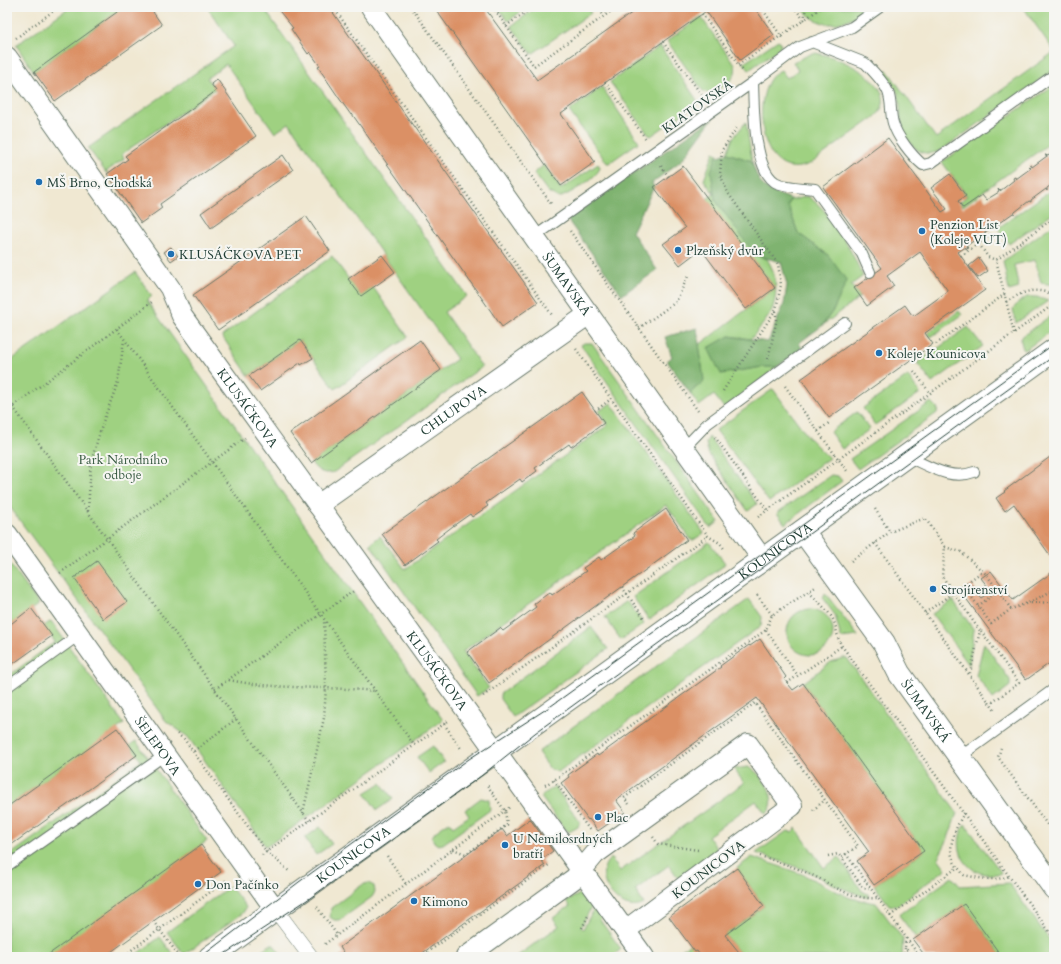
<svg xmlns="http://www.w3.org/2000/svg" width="1061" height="964" font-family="Cardo,serif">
<rect width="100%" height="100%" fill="#f6f6f2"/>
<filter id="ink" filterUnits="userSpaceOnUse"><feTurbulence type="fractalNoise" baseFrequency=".025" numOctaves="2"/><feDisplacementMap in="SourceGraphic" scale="8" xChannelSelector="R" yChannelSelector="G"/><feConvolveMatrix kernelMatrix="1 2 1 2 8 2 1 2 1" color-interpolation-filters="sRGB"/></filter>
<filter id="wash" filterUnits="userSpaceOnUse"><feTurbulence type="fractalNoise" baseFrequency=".012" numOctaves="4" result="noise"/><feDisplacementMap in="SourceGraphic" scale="16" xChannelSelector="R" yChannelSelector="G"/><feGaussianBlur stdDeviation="0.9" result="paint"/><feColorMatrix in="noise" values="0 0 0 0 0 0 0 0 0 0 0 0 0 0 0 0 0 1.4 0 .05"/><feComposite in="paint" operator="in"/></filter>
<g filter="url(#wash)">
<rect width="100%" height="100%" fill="#f0e8d2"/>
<path fill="#9fd181" stroke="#5f875a" d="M70,7H124L34,72L16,45Z
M207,7H263L467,296L444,312L482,367L334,472C323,475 318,471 311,463L457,359L289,123L275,133L226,64L207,78L215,89L122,154L124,159L107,171V174L88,148L234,46Z
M498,7H528L508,21Z
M537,7H587L591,13L532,54L511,26Z
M800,7H869C842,26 824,33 800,7Z
M1023,7H1054V51Z
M701,17L735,65C739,79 721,87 711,94L703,91L667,41Z
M778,40L781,45L780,48L749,70L744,63Z
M660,46L697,100V104L651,136L649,135L610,82Z
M1054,52V70L943,149C923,161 907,146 902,125C899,115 901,103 898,94C895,87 889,80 885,73L887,70L936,138Z
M813,53C838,54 907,87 875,117C858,129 842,141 825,153C820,157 813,163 807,165C761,182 752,104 771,78C773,75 777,72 781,70L787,78L798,70L793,62Z
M602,87L639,142L609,163H607L569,111Z
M1051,87L1054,91V140L963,206L960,202L967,196L942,162Z
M746,122L752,161L727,153L733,138Z
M714,152L718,154L716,157L755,255L767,259C778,275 779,301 768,317C763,325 756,332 751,339L729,336L721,374L762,367H777L724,408L714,395L699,406L690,393L704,381L699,345L775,288L707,199L714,194L704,180Z
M598,164L600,167C599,177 568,195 559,198L548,192L534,173L544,165L561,189Z
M1054,188V212L1009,244L998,228Z
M807,196C833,212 850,249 863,276L851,285L860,297L822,326L834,309L828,255L798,233L788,205L791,199L793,200Z
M1054,224V285L1041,283L1035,260L1014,265L1019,288L1009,291L1003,261Z
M332,256L361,296L373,287L408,337L335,389L300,340L249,376L222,336Z
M135,272L152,296L147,301L443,720L266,847L188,737L166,721L7,503V363Z
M1027,297H1037L1048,301L1016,323L1013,309L1019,302Z
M959,311L962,315L931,337L928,333Z
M1054,313V329L1025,350L1023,349L1020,338Z
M968,327L983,346L932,383L917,363Z
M584,343H592L719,522L710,528L581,345Z
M908,376L920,393L875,425L863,408Z
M773,389L809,438L829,458L769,502L716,430Z
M931,402L938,409L937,413L858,469L850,459Z
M611,403L704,533L692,541L666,505L463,651L489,688L477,696L370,544L380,536L405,569L608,425L599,411Z
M857,412L870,429L842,449L830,432Z
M709,437L757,504L748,511L708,453L706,443Z
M831,475L838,476L842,481L785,524L777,513Z
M709,542L725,563L722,567L649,620L633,597Z
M7,560L39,604L7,627Z
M825,593L858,636L841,638L835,615L823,599Z
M749,599L762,617L761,626L558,772L550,769L538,752Z
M953,600L974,630L969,665L932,614Z
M627,601L644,624L621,640L605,617Z
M787 632a23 23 0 1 1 46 0a23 23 0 1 1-46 0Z
M51,621L124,724L7,807V677L55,642L44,626Z
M591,627L608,649L513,717L500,699V694Z
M984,643L1010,680V686L993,699L976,675Z
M843,658H847L957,813L947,841L938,858L946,869L896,906L889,905L874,885L924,851L803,683L831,662Z
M136,741L207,841L47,957H7V857L141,761L130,745Z
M433,746L444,762L429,773L417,757Z
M748,767C763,773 781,801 766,814L756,801L708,836L718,850L679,879L669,865L635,890L644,904C620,917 589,876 611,858L620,871L744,783L734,769Z
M381,783L393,799L377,810L365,793Z
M555,787L580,822L578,827L569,832L563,827L541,797L552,788Z
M481,798L489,800L490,810L443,844L438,845L434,842L432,837L435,832L449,822L453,827L469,816L465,810Z
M965,824L1001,872L1000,874C993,874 984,875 978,872C959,864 954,840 965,824Z
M320,827L332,844L316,855L305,838Z
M796,828L824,868L839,857L862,891L868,894V898L839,887L805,870L756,853L787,831L792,832Z
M752,857L802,874L850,898L876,903L903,939L902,957H743L725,935L764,906L737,868Z
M952,877L960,886L1009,883L1054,946V957H1002L964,904L916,938L899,915Z
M368,883L374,886L375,892L372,897L340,920H334L330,917L331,908L362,885Z
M230,886L246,907L243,913L184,954L167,932Z
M580,894L588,895L595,900L581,927L583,929L597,903L603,910L600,920L621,949L611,957H516L559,926L553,918L570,906L566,901Z
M160,937L175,957H133Z
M690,944L701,957H672Z
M270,945H274L283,957H252Z"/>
<path fill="#7fb36f" stroke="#4f7852" d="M713,118L682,160L652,183L654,187L632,232L657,270L622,295L567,219Z
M727,153L752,161C760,189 765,189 791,199L788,205L798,233L828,255L847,281L834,309L822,326L799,343L802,348L777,367H762L721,374L708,348L729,336L768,342L784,304L787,285L781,262L755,255L715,200L711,171L716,157Z
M697,328L704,381L690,393L667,361L672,357L665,337Z"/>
<g id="blocks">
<path fill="#db9065" d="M124,7H160L153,12L162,25L55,101L34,72Z
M276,7H329L538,302L502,327L352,114L351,115L339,98L318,67L320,66L310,52L308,54L291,29L293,28Z
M434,7H484L537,80L640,7H754L774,35L740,60L706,11L702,14L561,114L595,162L561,186Z
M217,79L256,136L160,204L162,208L141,223L107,174L128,159L125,156L216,91L211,84Z
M888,138L942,212L947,209L931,188L950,174L966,196L958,201L963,208L982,195L986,200L999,192L998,189L1000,191L1014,180L1013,178L1015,177L1016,179L1031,168L1029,166L1031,165L1032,167L1047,156L1045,155L1048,156L1054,151V183L1047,188V191L1046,189L1031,200V202L1029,201L1015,212L1014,214L1013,213L999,223L998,226L997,224L982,235V237L981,236L966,246L968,248L966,249V247L958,252L985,290L925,333L933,344L829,418L801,379L905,305L912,315L914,314L915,315L948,291L920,252L887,276L894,286L867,306L854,288L882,268L823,187Z
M283,155L293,170L211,228L201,213Z
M683,166L775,288L746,309L701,249L680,265L663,244L685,228L654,187Z
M306,216L330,251L218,330L193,295Z
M171,247L178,256L171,261L164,252Z
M382,255L395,272L361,296L348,279Z
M979,258L988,271L978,278L969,266Z
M300,340L313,358L301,365L300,363L260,391L249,376Z
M420,340L441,370L311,463L290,433Z
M582,392L604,423L571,447L569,444L535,468L537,471L522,482L520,479L486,503L488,506L472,517L470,514L453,526L436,539L438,541L405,565L382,534Z
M1054,454V561L1014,504L1005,511L996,498L1005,492L1004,491Z
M666,509L687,540L489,683L467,652L500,628L503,631L536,607L534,604L550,592L552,595L586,571L583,568L599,557L601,560L635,536L633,533Z
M97,561L127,602L103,619L74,578Z
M991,571L1013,600L1054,571V660L1026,680L962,593L972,585L981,598L991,591L981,578Z
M31,608L52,636L7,668V627Z
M760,639L786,677L784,679L793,690L803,683L924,851L874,885L857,861L869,852L757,698L616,800L625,812L598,831L589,819L588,820L561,783L569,777L568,775L597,754L598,756L721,667L720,666L749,645L750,646Z
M117,728L137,755L7,848V807Z
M530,819L553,851L541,860L545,865L417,957H339L344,954L340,947L454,864L502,829L507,836Z
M201,845L221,872L104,957H45Z
M737,868L764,906L725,935L743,957H701L697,951L695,952L669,917Z
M964,904L1002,957H926L913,940Z"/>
</g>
</g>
<g filter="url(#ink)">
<use href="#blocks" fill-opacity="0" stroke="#68796b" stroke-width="1"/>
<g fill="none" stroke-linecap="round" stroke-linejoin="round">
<defs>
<path id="service" d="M812,42L865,63C873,71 884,82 888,92C892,102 890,113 893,123C897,137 912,156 923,165L931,163L1054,75
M753,82C754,107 753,167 775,182C783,187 805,188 815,189L862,254L870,272
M534,237L753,82L800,47L852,27L880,7
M684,448L707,424L845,323
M908,457C929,466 951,481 974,472
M7,687L79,635
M960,757L1054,689
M7,866L165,755"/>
<path id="pedestrian" d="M275,909L311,957"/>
<g id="minor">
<path id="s1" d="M371,7L763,560"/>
<path id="s2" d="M7,57L170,288L182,316L644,957"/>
<path id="s3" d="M318,505L589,314"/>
<path id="s4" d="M7,534L275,909"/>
<path d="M466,957L575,878L595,854L748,744L792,806L626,930"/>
</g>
<g id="tertiary">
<path id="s5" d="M803,531L884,643L899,673L1054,888"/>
<path id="s6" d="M210,957L1054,350"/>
</g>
</defs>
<use href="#service" stroke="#68796b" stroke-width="12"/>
<use href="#pedestrian" stroke="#68796b" stroke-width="16"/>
<use href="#minor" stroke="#68796b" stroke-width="22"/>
<use href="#tertiary" stroke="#68796b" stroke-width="24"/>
<path stroke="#68796b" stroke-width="2.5" stroke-dasharray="1 3" stroke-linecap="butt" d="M333,7L552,315
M411,7L552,205
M493,7L534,66L617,7
M597,7L604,16
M761,7L783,39
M806,7L804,20L822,7
M702,14L743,71
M506,26L533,7
M16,38L59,7
M663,42L704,98
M738,65L804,20L794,7
M605,82L646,139
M661,166L669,177
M570,231L698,411
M979,244L988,257L996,260
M961,256L990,235L987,231
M1006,302C1026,290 1032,288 1054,294
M639,328L676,302L689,274
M117,329L414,745
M1014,333L996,260L1054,218
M936,344L1005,294
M576,349L708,536L720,543L725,550
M768,359L776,323V310
M914,371L930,393
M785,386L847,471
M723,391L776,309L781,285L778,264L728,193L720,174L722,150L738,126
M13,407L309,821
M7,411L152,302
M595,411L611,399
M818,431L829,423
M715,437L767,510
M7,507L11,513
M875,509L890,532
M88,511L91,462L103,422L118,382L124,340
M758,517L1054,304
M875,543L996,712
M945,547L961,552L987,575L1011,609L1028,603L1054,590
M851,561L890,532L925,518L945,547L942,576L980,631L970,673
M60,573L245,438
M963,585L991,624L1011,609
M622,587L644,618
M809,592C816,600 825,607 831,616C838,626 835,635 842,646L1054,938
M757,595L772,615
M1031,603L1054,602
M978,606L998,591
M925,613L983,571
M766,630L798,676
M981,631L1019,683L990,704
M229,680C277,690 326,686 375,691
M787,683L842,646
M215,689L355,590
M483,696L708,536
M757,705L760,702
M444,724L462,750
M177,734L184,739L266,851L290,872
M1001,748L998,757L1054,834
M194,751L236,719
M554,780L591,832
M545,785L554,780L766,630L772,615L817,586
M629,804L624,798L755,703L858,846L846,854L920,957
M813,810L825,800
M303,813L324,718L326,688L324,620
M964,813C957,825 947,846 953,859C955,865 960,870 964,875C978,878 995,882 1009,876
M653,837L658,844L698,850
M453,849L466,854L507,825L505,811L487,785
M846,854L842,858L863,888L869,889
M262,855L448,721
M387,856L406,884
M760,856C779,862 798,868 816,877C836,887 853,900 877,898
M828,856L838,854L842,858
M317,907L337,935
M890,916L958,867
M153,921L180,957
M582,928L588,916
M906,938L905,947L912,957
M325,944L510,807
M122,957L228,879
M421,957L550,864
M904,957L905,948"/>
<use href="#service" stroke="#fff" stroke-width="10"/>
<use href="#pedestrian" stroke="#fff" stroke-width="15"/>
<use href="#minor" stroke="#fff" stroke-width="20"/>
<use href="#tertiary" stroke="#fff" stroke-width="22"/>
<path stroke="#1f3d34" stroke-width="1" d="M201,957L299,882L469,759L551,706L1054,344
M220,957L310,898L481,776L535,733L1054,356"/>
</g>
</g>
<g fill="#1f6fb2" stroke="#f6f6f2" stroke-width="1.5">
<circle cx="39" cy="182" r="4"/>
<circle cx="922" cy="231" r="4"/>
<circle cx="678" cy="250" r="4"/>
<circle cx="171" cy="254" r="4"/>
<circle cx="879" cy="353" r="4"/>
<circle cx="933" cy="589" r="4"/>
<circle cx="598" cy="817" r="4"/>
<circle cx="505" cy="845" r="4"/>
<circle cx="198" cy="884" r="4"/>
<circle cx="414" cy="901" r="4"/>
</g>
<g text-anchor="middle" stroke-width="4" stroke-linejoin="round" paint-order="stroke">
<g font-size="13" fill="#1f3d34" stroke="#f6f6f2">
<text transform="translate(697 106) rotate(-35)" y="5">KLATOVSKÁ</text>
<text dy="5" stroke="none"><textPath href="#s1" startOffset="339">ŠUMAVSKÁ</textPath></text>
<text dy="5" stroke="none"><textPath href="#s2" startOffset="426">KLUSÁČKOVA</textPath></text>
<text dy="5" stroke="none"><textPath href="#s3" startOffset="165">CHLUPOVA</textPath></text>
<text dy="5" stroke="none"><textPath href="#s6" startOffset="696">KOUNICOVA</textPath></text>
<text dy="5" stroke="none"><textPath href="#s2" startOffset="750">KLUSÁČKOVA</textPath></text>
<text dy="5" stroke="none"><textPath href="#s5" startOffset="218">ŠUMAVSKÁ</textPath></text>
<text dy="5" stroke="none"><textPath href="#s4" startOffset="260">ŠELEPOVA</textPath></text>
<text dy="5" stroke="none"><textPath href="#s6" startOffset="176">KOUNICOVA</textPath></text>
<text transform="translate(708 869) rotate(-37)" y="5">KOUNICOVA</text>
</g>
<g font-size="13" fill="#1f3d34" stroke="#f6f6f2" text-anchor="start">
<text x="47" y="187">MŠ Brno, Chodská</text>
<text x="930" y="229">Penzion List<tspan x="930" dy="15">(Koleje VUT)</tspan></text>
<text x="686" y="255">Plzeňský dvůr</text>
<text x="179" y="259">KLUSÁČKOVA PET</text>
<text x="887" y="358">Koleje Kounicova</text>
<text x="941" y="594">Strojírenství</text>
<text x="606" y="822">Plac</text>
<text x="513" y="843">U Nemilosrdných<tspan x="513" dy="15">bratří</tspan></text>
<text x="206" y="889">Don Pačínko</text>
<text x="422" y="906">Kimono</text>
</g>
<g font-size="13" fill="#395b43" stroke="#f6f6f2">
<text x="123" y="464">Park Národního<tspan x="123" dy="15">odboje</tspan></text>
</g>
</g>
<rect width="1061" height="964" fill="none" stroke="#f6f6f2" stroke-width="24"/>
</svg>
